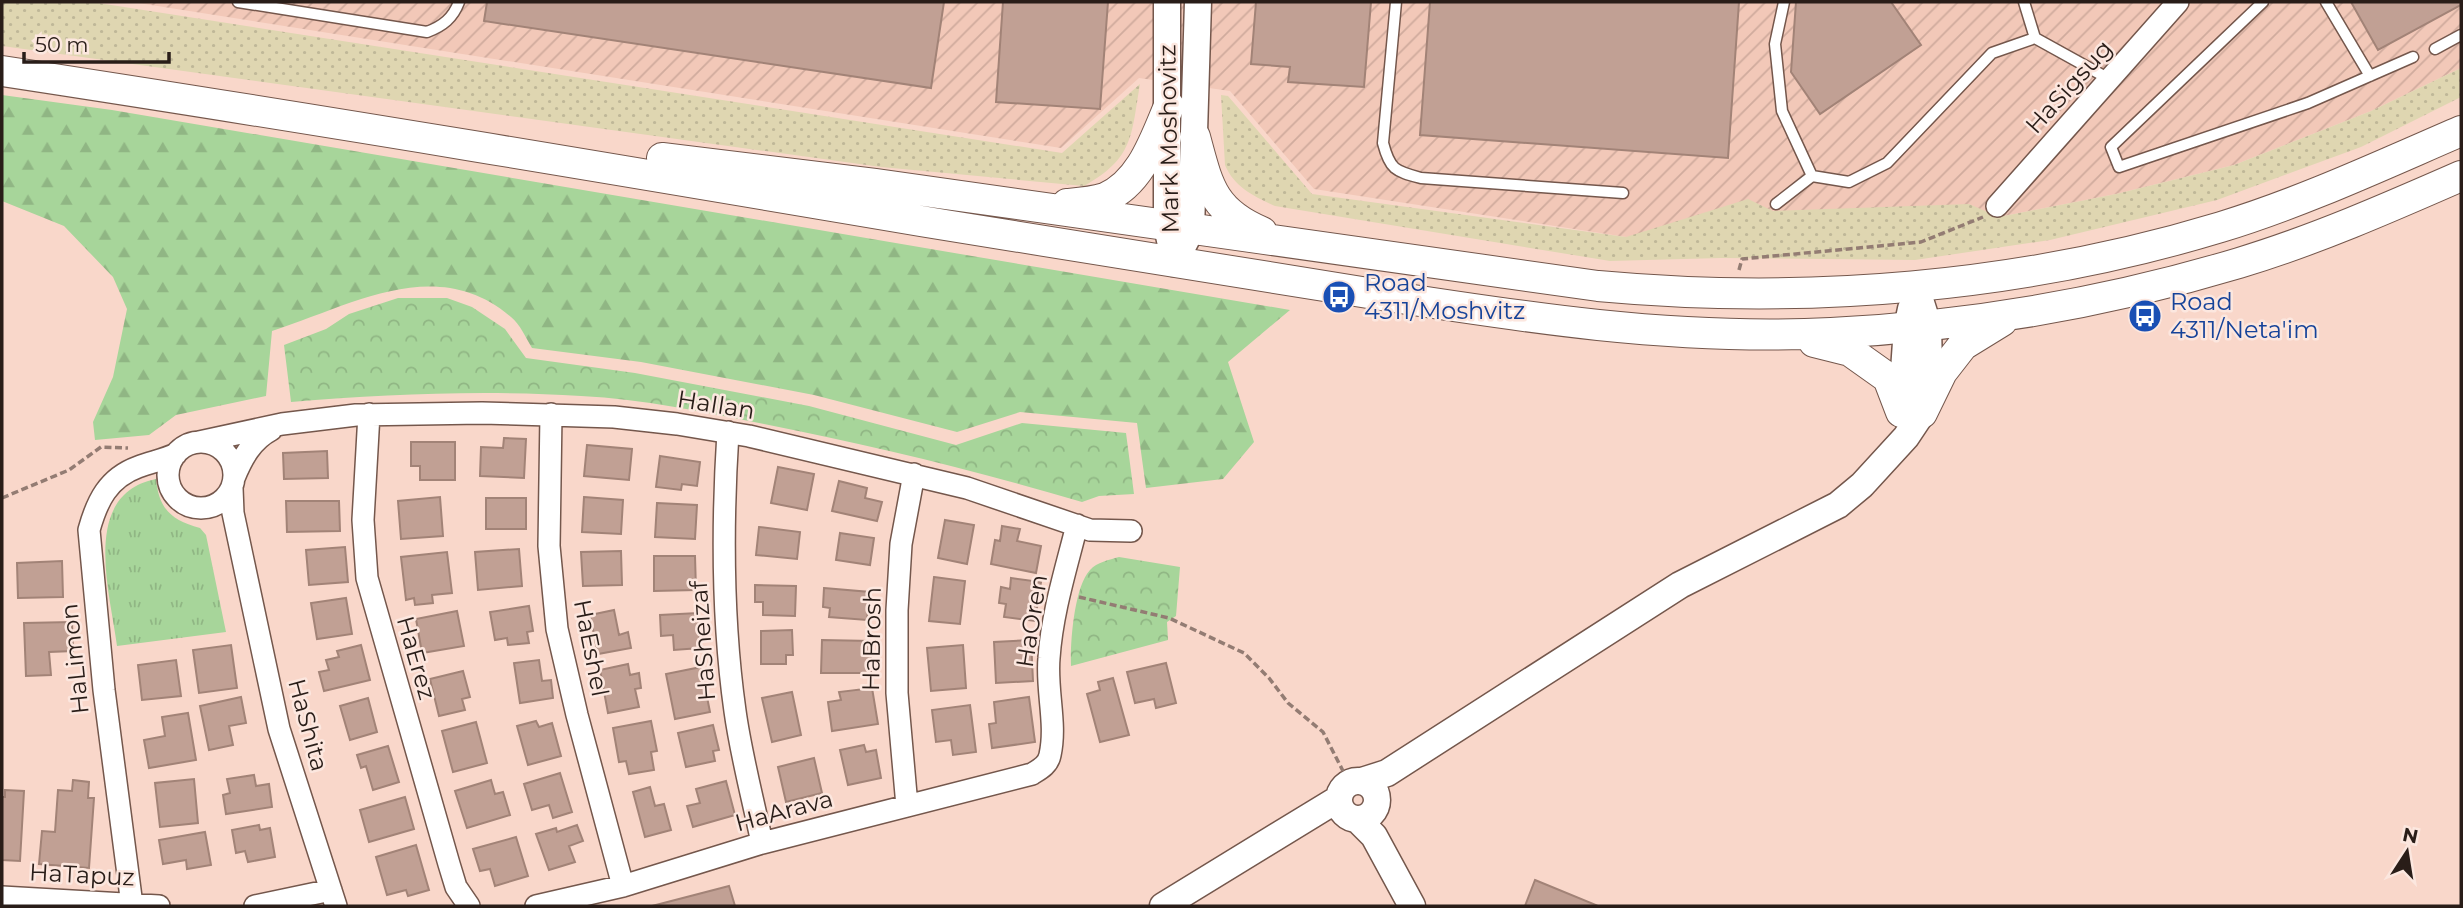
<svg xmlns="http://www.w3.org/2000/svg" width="2463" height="908" font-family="Montserrat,sans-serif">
<defs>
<pattern id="industrial-furrows" width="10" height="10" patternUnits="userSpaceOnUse" patternTransform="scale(1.75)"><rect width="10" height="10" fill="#f2c8b8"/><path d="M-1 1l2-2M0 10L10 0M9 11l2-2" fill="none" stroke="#d0ab9d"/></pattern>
<pattern id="grass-tufts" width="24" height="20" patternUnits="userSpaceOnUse" patternTransform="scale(1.75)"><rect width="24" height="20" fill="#a7d59a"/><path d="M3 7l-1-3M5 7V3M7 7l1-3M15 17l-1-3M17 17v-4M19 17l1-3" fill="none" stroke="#90b684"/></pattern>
<pattern id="forest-firs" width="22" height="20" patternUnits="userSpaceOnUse" patternTransform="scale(1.75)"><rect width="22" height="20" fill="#a7d59a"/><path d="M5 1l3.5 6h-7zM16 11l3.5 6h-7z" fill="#90b684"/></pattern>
<pattern id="sand-dots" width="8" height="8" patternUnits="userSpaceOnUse" patternTransform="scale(1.75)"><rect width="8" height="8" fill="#dfd6b1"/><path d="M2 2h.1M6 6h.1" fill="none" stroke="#bfb798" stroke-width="1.8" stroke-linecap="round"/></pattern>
<pattern id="park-crowns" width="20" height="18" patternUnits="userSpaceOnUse" patternTransform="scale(1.75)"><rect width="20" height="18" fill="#a7d59a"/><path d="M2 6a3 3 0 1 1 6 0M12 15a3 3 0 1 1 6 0" fill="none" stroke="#90b684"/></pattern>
</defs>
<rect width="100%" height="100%" fill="#f9d7ca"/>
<path fill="url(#industrial-furrows)" d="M132,2H2461V68L2371,111L2234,165L2116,194L1999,217L1626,237L1314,189L1230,91L1139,78L1061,148Z"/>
<path fill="url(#grass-tufts)" d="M156,479C159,509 171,520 200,528L206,535L226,632L117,646C110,592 80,494 156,479Z"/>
<path fill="url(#forest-firs)" d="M2,95L112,110L1290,310L1228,362L1254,442L1223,479L1146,488L1137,423L1020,412L957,432L814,395L641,362L532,348C526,338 520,324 511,317C436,253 351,306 272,331L266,396L176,415L149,435L95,440L93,422L113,377L127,309L113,277L64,226L2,201Z"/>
<path fill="url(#sand-dots)" d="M2,2H92L1062,153L1140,84C1131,136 1134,158 1084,186L881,167L2,46Z
M2461,68V97L2361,147L2217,200L2050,240L1915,260L1721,258L1610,261L1275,206C1255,197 1234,187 1225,165L1221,95L1228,96L1312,194L1626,237L1748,199L1773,211L1969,204L1999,217L2116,194L2234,165L2371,111Z"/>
<path fill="url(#park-crowns)" d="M398,298H447L472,307L505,329L526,358L635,373L809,406L956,445L1022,423L1126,433L1134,494L1099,496L1082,502C977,471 871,445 764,424C704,412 643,399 581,396C484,390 388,394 291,402L284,345L326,329L349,314Z
M1119,557L1180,567L1176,616L1167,622L1168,640L1071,666C1070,644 1074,587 1090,570C1097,562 1109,560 1119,557Z"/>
<path fill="#c1a094" stroke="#a28377" stroke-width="2" d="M487,2H944L931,88L484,21Z
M1003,2H1108L1100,109L996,102Z
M1256,2H1371L1364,87L1288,82L1290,67L1251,64Z
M1430,2H1739L1728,158L1420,135Z
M1796,2H1891L1921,45L1820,114L1791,72Z
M2351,2H2461V5L2378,50Z
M504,438L526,439L524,478L480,476L481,447L503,448Z
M411,442H455V480H420V466H411Z
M587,445L632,449L629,480L584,476Z
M327,451L328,478L284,479L283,453Z
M660,456L700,462L697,486L682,484L681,490L656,487Z
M778,467L814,474L807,510L771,503Z
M839,481L867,488L865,498L882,502L877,521L832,511Z
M440,497L443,536L401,539L398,501Z
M584,497L623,500L621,534L582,532Z
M486,498H526V529H486Z
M286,501H339L340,531L287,532Z
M657,503L697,505L695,539L655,537Z
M945,520L974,525L967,564L938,558Z
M1002,526L1020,529L1017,541L1041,546L1036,573L991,564L995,540L1000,541Z
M759,527L800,532L797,559L756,555Z
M840,533L874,538L870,565L836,560Z
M345,547L348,582L309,585L306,550Z
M519,549L522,586L478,590L475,552Z
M621,551L622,585L583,586L581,552Z
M447,552L452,593L432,595L433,603L415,605L414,598L406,600L401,557Z
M654,556H695L696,590L654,591Z
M62,561L63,597L18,598L17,563Z
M934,577L965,581L960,624L929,621Z
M1011,578L1041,582L1035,621L1004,617L1006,604L999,603L1001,587L1010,589Z
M755,585L796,586L795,616L763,615V602H755Z
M824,588L870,592L867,620L829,617L830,608L823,607Z
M346,598L352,634L317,639L311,603Z
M529,606L533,631L527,632L529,643L508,645L507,638L495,640L490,612Z
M614,610L619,635L628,632L631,648L598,654L590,615Z
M457,611L464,646L422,653L416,619Z
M698,613L700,648L674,650L673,635L661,636L660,615Z
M72,622L73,651L49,652L51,675L26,676L24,623Z
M792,630L793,655H786V664H761V631Z
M822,640L871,641V673H821Z
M1031,640L1033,681L996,683L994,642Z
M231,645L237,688L199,693L193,650Z
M361,645L370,680L324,691L319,672L329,670L326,660L339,657L337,651Z
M963,645L966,688L931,691L927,648Z
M176,660L181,696L142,700L138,665Z
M539,660L542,681L551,680L553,698L520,703L514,663Z
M1166,663L1176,703L1156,708L1154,699L1135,703L1127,672Z
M628,664L630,675L639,673L641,688L635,689L639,707L608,713L600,670Z
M701,667L710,712L675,719L666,674Z
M463,671L470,697L462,699L465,710L439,716L430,679Z
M1113,678L1129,735L1100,742L1087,694L1100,690L1098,682Z
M872,688L878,724L832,731L828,702L841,700L839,692Z
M792,692L801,735L772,742L762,698Z
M241,697L246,723L229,726L233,745L209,750L200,706Z
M1029,697L1035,742L992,748L989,724L996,723L994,702Z
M368,698L377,732L350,740L340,706Z
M970,705L976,752L953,755L951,740L936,742L932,710Z
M188,713L196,760L149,768L144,740L165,736L162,717Z
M536,721L539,727L552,723L561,756L528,765L517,726Z
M651,721L657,751L651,752L654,770L629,774L626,761L619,762L613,728Z
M476,722L487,763L453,772L442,731Z
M713,725L719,750L713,751L715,761L686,767L678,733Z
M864,745L866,752L876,750L881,778L848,785L840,750Z
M388,746L399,782L373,790L366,766L361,768L357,755Z
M814,758L822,793L786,802L778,767Z
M560,773L572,812L553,818L549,805L532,810L524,784Z
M254,775L256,786L269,784L272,807L226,814L223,795L230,793L227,779Z
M194,779L198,823L160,827L155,783Z
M73,780L89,782L88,798H94L89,868L39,864L42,831L55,832L58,790L72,791Z
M491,780L495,794L503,792L510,815L467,828L455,791Z
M726,781L735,815L693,827L687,806L700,803L696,789Z
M650,787L655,806L664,804L671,830L645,837L633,792Z
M5,790L24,791L20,861L2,860V797H5Z
M405,797L414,829L369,842L360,810Z
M259,825L260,830L270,828L275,857L248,862L245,851L236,853L232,830Z
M577,825L583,841L569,846L575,862L549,870L536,834L556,828L557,832Z
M205,832L211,865L187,869L186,860L163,864L159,840Z
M516,837L528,876L495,886L490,869L480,871L473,849Z
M416,845L429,890L408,896L406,890L387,895L376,857Z
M1535,880L1596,905L1595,906H1525Z
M729,886L735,906H652Z"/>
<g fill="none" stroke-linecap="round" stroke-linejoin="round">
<defs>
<path id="service" d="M238,2L427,32C443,26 453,18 459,2
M1396,2L1383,143C1390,170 1395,171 1421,178L1623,193
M1784,2L1775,44L1782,111L1812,176
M2024,2L2035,38
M2263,2L2111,147L2119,167L2308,103L2413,57
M2326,2L2370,76
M2435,49L2461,35
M1776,204L1812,176L1849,182L1887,163L1992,53L2035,38L2111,80"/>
<path id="minor" d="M1997,206L2178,2
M369,414L363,520L367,578L449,864L456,887L469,906
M551,414L549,546L557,629L577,715L623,886
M728,432C722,525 722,619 735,711C741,755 753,799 762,843
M199,442L282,424L356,415L482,413L614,417L677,424L749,436L967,488L1090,530L1131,531
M168 475a33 33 0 1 1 66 0a33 33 0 1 1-66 0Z
M234,478C242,458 252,440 271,430
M232,488L233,513L279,729L336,906
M907,806L897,693V610L901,544L914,474
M2,897L159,906
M132,905L104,690L89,530C97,501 108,478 138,467C151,462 163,460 176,454
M255,906L331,890
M536,906L623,886L762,843L1032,774C1040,769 1048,765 1050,755C1057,724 1046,690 1049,658C1052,613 1066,569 1077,525"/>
<path id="tertiary" d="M1167,2V226L1171,245
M1174,263L1191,230L1198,2
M1901,413L1907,328L1911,309
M1362,781L1387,773L1680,585L1838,505L1862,485L1906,437L1922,413L1929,370L1928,325L1916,287
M1339 800a19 19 0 1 1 38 0a19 19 0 1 1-38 0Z
M1357,819L1374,836L1412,906
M1163,906L1338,799"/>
<path id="secondary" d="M2,71C317,119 631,172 945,225C1086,249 1227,271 1368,293C1521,317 1675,341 1831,333C1969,326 2106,303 2239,263C2315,240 2388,208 2461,176
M1195,137C1208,185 1212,211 1262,232
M662,158L875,184L1598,286C1806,305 2020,288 2221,227C2303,202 2382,165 2461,131
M1067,204C1079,203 1093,202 1105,198C1141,183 1155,139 1169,106
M1814,342L1850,351L1888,378L1901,412
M1922,413L1942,372L1963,345L2002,321"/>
</defs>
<use href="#service" stroke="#74574c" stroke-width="13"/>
<use href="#minor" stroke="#74574c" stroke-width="24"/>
<use href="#tertiary" stroke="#74574c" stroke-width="29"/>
<use href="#secondary" stroke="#74574c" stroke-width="32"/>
<path stroke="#937c73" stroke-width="3.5" stroke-dasharray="7 3.5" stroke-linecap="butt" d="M1739,270L1742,259L1921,242L1983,217
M2,498L69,470L101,447L128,448
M1079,597L1169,618L1244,653L1269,678L1288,703L1323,732L1343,771"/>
<use href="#service" stroke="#fff" stroke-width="10"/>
<use href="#minor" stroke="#fff" stroke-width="21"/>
<use href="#tertiary" stroke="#fff" stroke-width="26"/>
<use href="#secondary" stroke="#fff" stroke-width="30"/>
</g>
<defs>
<symbol id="bus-disc" viewBox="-11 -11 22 22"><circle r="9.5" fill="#1a4fb4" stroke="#fce7df"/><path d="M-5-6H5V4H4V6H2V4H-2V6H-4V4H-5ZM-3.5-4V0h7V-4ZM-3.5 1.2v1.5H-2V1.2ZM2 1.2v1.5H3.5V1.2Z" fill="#fff"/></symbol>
</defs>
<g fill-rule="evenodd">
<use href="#bus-disc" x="1320" y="278" width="38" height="38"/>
<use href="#bus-disc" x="2126" y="297" width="38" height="38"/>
</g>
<g text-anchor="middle" stroke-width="5" stroke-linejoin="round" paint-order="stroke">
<g font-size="24" fill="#291d18" stroke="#fce7df">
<text transform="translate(2069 87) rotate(-48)" y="8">HaSigsug</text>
<text transform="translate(1169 139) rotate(-91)" y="8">Mark Moshovitz</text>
<text transform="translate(716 405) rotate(9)" y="8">HaIlan</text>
<text transform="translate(1032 621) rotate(-81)" y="8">HaOren</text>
<text transform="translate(872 639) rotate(-89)" y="8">HaBrosh</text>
<text transform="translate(703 641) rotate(-94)" y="8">HaSheizaf</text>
<text transform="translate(591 648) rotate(79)" y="8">HaEshel</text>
<text transform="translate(416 658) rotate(74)" y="8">HaErez</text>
<text transform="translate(75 659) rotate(-96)" y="8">HaLimon</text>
<text transform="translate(308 725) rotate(75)" y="8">HaShita</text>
<text transform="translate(784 811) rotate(-15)" y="8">HaArava</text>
<text transform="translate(82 875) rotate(3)" y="8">HaTapuz</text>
</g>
<g font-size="24" fill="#164399" stroke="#fce7df" text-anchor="start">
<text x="1364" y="291">Road<tspan x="1364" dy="28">4311/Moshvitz</tspan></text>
<text x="2170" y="310">Road<tspan x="2170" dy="28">4311/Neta'im</tspan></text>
</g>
</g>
<rect width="2463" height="908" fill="none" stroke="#291d18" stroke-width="7"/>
<g transform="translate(2407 852) rotate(12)" stroke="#fce7df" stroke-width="5" paint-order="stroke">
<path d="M0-5L12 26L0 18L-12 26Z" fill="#291d18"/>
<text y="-10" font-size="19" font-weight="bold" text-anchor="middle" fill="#291d18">N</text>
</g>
<path d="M24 52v10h145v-10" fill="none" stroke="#291d18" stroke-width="3.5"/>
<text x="35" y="52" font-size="21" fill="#291d18" stroke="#fce7df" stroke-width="5" paint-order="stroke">50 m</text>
</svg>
